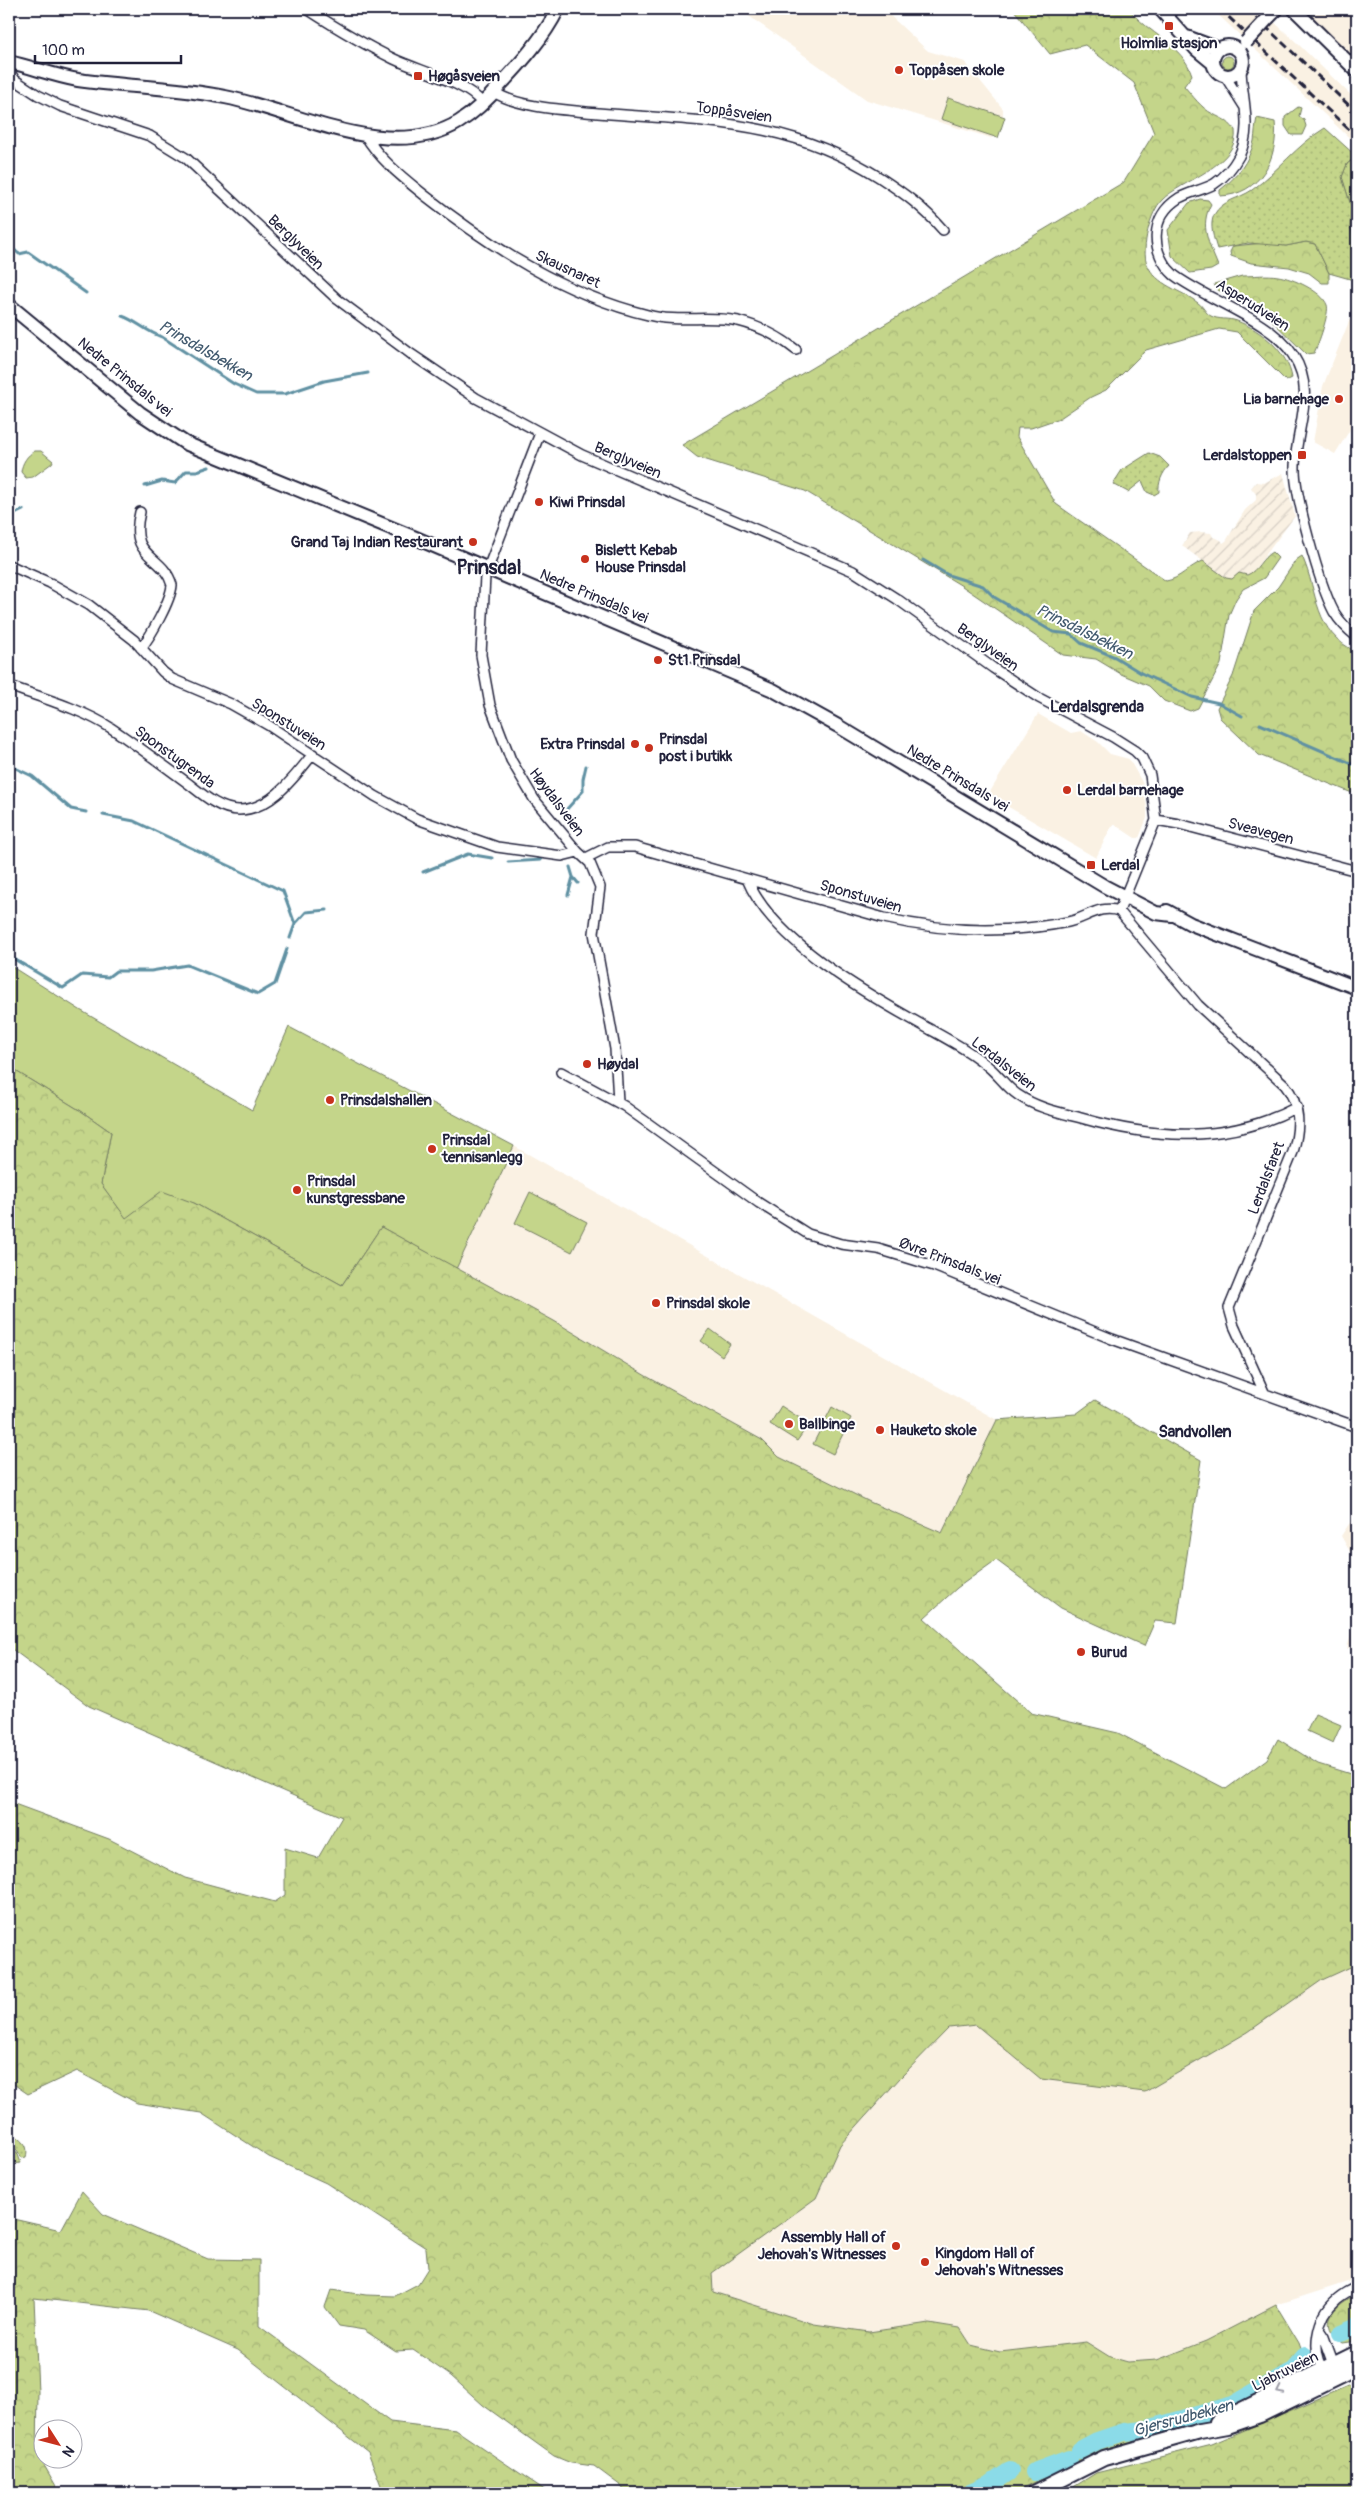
<svg xmlns="http://www.w3.org/2000/svg" width="1366" height="2502" font-family="Pangolin,sans-serif">
<defs>
<pattern id="industrial-furrows" width="10" height="10" patternUnits="userSpaceOnUse" patternTransform="scale(1.25)"><rect width="10" height="10" fill="#faf1e3"/><path d="M-1 1l2-2M0 10L10 0M9 11l2-2" fill="none" stroke="#d6cec4"/></pattern>
<pattern id="forest-crowns" width="20" height="18" patternUnits="userSpaceOnUse" patternTransform="scale(1.25)"><rect width="20" height="18" fill="#c4d58a"/><path d="M2 6a3 3 0 1 1 6 0M12 15a3 3 0 1 1 6 0" fill="none" stroke="#a8b778"/></pattern>
<pattern id="park-dots" width="8" height="8" patternUnits="userSpaceOnUse" patternTransform="scale(1.25)"><rect width="8" height="8" fill="#c4d58a"/><path d="M2 2h.1M6 6h.1" fill="none" stroke="#a8b778" stroke-width="1.8" stroke-linecap="round"/></pattern>
</defs>
<rect width="100%" height="100%" fill="#fff"/>
<filter id="ink" filterUnits="userSpaceOnUse"><feTurbulence type="fractalNoise" baseFrequency=".02" numOctaves="2"/><feDisplacementMap in="SourceGraphic" scale="10" xChannelSelector="R" yChannelSelector="G"/><feConvolveMatrix kernelMatrix="1 2 1 2 8 2 1 2 1" color-interpolation-filters="sRGB"/></filter>
<g filter="url(#ink)">
<path fill="#faf1e3" d="M739,9H883L928,51L965,62L1003,109V119L996,136L991,138L867,100Z
M1212,9H1260L1296,42L1357,101V145Z
M1303,9H1357V60L1336,41Z
M1350,319L1357,331V424L1354,423L1335,454L1313,442L1323,386Z
M1038,714L1071,733L1081,731L1098,742L1110,754L1129,759L1143,784L1147,809V818L1139,838H1135L1114,824L1109,831L1096,858L988,795Z
M514,1146L997,1420L943,1533L872,1503L779,1457L762,1440L646,1376L554,1321L456,1269Z
M1357,1519V1564L1341,1536L1349,1524Z
M1357,1608V1643L1347,1649L1353,1625Z
M1357,1964V2279L1276,2305L1206,2341L1157,2360L1128,2362L1110,2357L1086,2342L1000,2352L971,2345L960,2328L929,2323L869,2332L814,2324L713,2292L712,2273L816,2198L840,2145L903,2075L949,2028L976,2025L1041,2079L1145,2092L1248,2032L1322,1980Z"/>
<path fill="url(#industrial-furrows)" d="M1283,473L1295,516L1252,573L1232,580L1226,578L1182,546L1190,533L1201,532L1211,533L1213,537L1221,540L1223,543L1226,541L1245,510L1256,500V494L1251,488L1256,482L1264,483Z"/>
<path fill="#c4d58a" stroke="#737c62" d="M1222 62a6 6 0 1 1 12 0a6 6 0 1 1-12 0Z
M948,98L1005,117L998,138L941,119Z
M35,451H41L53,461L52,463L33,477L26,478L21,472C22,463 27,455 35,451Z
M9,965L80,1010L252,1110L289,1027L514,1146L456,1269L381,1227L342,1285L194,1203L126,1219L101,1184L111,1132L81,1111L9,1067Z
M530,1192L587,1222L572,1252L515,1223Z
M710,1329L730,1344L722,1356L701,1341Z
M781,1406L809,1424L797,1441L770,1424Z
M832,1407L851,1418L833,1454L813,1444Z
M1315,1714L1341,1725L1333,1743L1307,1731Z
M9,2150L17,2152L21,2163L9,2164Z"/>
<path fill="url(#forest-crowns)" stroke="#737c62" d="M1013,9H1129C1147,33 1183,45 1192,75L1184,86C1193,96 1201,108 1213,114C1224,120 1226,119 1235,130C1240,165 1180,181 1162,200C1150,212 1141,248 1147,264C1156,286 1182,290 1198,303C1203,306 1206,314 1211,316C1218,320 1229,318 1237,321C1261,330 1288,352 1292,378L1286,381L1237,332L1219,329L1146,350L1106,390L1091,397L1060,418L1031,428H1018L1017,437L1056,504L1166,581C1180,579 1189,566 1203,561L1226,578L1232,579L1239,573L1247,575C1258,571 1261,558 1272,552L1278,558L1264,578L1243,589L1236,599L1229,615L1221,664L1198,708L1190,711L1164,701L1149,686L1121,674L1096,659L1063,655L962,586L805,491L697,457L682,445L1124,182L1154,133L1134,83L1085,45L1050,54Z
M1298,107L1301,108L1299,116L1304,120L1306,126L1302,135H1291L1285,126V117Z
M1257,118L1275,122C1279,158 1260,195 1220,196V190C1237,177 1249,162 1254,141C1255,134 1255,126 1257,118Z
M1351,161L1357,165V244L1350,227L1351,206L1342,177L1347,164Z
M1200,199L1208,200L1211,204C1199,226 1209,244 1218,266L1211,270L1190,273L1172,256L1168,230L1189,203Z
M1306,242L1315,244L1329,273V283H1322L1309,273L1289,267L1251,263L1231,256L1230,252L1233,246L1264,243L1286,246Z
M1242,276C1254,276 1267,274 1278,276C1292,278 1322,291 1327,305C1330,312 1318,345 1314,353L1306,354L1261,310L1243,298L1217,290L1214,284Z
M1354,279L1357,281V331C1351,323 1352,289 1354,279Z
M1302,556C1319,594 1313,632 1357,652V795L1259,755L1220,718L1217,708L1233,676L1254,611L1278,587L1296,560Z
M9,1067L81,1111L111,1132L101,1184L126,1218L162,1191L194,1203L342,1285L381,1227L554,1321L646,1376L762,1440L779,1457L872,1503L942,1533L997,1420L1076,1414L1095,1400L1201,1460L1177,1623L1155,1621L1144,1646L1061,1608L996,1560L957,1588L924,1618L1031,1713L1118,1733L1226,1789L1267,1759L1278,1739L1318,1764L1357,1776V1964L1322,1980L1248,2032L1145,2092L1041,2079L976,2025L949,2028L900,2078L840,2145L816,2198L712,2273L713,2292L814,2324L869,2332L929,2323L960,2328L971,2345L1000,2352L1086,2342L1110,2357L1128,2362L1157,2360L1206,2341L1276,2305L1299,2343L1309,2372L1204,2425L1139,2441L1082,2459L1013,2493H626L621,2486L594,2466L571,2463L554,2456L483,2405L451,2376L413,2350L396,2351L364,2330L339,2326L325,2307L331,2290L366,2295L395,2296L418,2284L428,2268L426,2248L326,2183L269,2157L201,2113L137,2103L77,2071L28,2094L9,2081V1802L109,1839L185,1878L275,1902L285,1895V1848L318,1858L342,1817L89,1706L9,1647Z
M82,2191L103,2214L208,2259L259,2260V2326L390,2422L456,2430L549,2493H384L368,2452L238,2350L149,2311L34,2298L38,2392L37,2453L60,2493H9V2218L61,2230Z
M1357,2294V2341L1343,2343C1315,2323 1335,2305 1357,2294Z
M1357,2382V2493H1064L1096,2473L1212,2444Z"/>
<path fill="url(#park-dots)" stroke="#737c62" d="M1325,128L1356,156L1347,164L1342,177L1351,206L1350,227L1357,244V281L1329,273L1315,244L1306,242L1286,246L1248,243L1217,249C1214,239 1209,225 1214,215C1222,200 1239,199 1252,190C1278,171 1297,145 1325,128Z
M1149,453L1160,457L1169,466C1162,473 1158,483 1159,492L1154,495L1147,492L1142,481L1128,492L1113,484L1122,470Z
M9,2132C19,2138 30,2143 26,2157L22,2158L17,2150L9,2146Z"/>
<g fill="none" stroke-linecap="round" stroke-linejoin="round">
<path stroke="#6191a3" stroke-width="3" d="M9,245L19,254L28,252L86,293
M122,316C137,321 146,332 162,337L234,384L256,394H285L324,381L368,373
M145,486L162,481L175,483L186,471H197L209,467
M9,517L23,510
M923,560L948,575L983,586L994,597L1053,632L1071,634L1081,643L1115,657L1141,673L1192,697L1219,703L1242,716
M1260,724L1357,766
M9,765L32,776L71,809L86,812
M566,810L583,791V779L586,766
M103,815L134,821L283,891L295,924
M508,862L541,860
M423,872L468,854L492,858
M573,877L578,883
M568,895L573,877L570,867
M290,938L295,924L306,912L327,910
M9,956L63,988L82,975L108,977L116,971H151L187,965L258,994L275,984L287,949"/>
<path stroke="#8bdbe8" stroke-width="18" d="M1341,2333L1357,2326
M1080,2450L1097,2441L1124,2432L1144,2430L1233,2405L1292,2371L1305,2356
M1034,2472L1069,2459
M970,2493L991,2484L1010,2471"/>
<defs>
<path id="street" d="M307,9C335,27 363,44 394,59C419,71 466,82 482,103
M1241,70C1242,99 1253,128 1239,156C1233,167 1225,177 1214,184C1203,190 1190,192 1179,198C1149,217 1150,253 1174,275C1207,300 1271,320 1293,355C1317,392 1296,426 1295,466C1294,494 1320,586 1334,612C1340,622 1348,630 1357,637
M9,71L15,80L38,95L60,106L150,136L186,158L337,299L411,354L476,398L582,455L853,571L897,599L993,668L1039,698L1113,737L1135,751L1142,758L1150,775L1156,820L1119,911
M1225,76L1244,106
M494,92C518,108 568,110 598,113C702,122 787,118 879,177C905,194 923,207 943,230
M365,135C379,159 402,177 423,194C489,246 565,295 648,315C678,323 709,315 738,321C758,326 780,337 796,350
M540,433L485,576L481,655L490,705L511,760L534,799L578,852L590,863L600,887L594,933L615,1049L618,1102
M140,512C128,560 163,553 172,585C171,600 151,636 141,648
M9,565L50,583L89,605L134,640L163,672L172,679L231,704L268,725L375,796L417,819L497,847L562,856L578,852
M9,686C42,698 82,709 111,728C138,746 163,765 189,784C203,795 220,810 239,810C271,810 295,776 313,754
M1156,820L1179,824L1357,871
M586,858L608,847H635L884,918C944,932 1007,934 1068,922C1085,919 1100,904 1119,911L1198,1005L1285,1085C1301,1105 1300,1128 1293,1152L1229,1308L1234,1326L1264,1392
M747,879C772,941 868,995 924,1026C947,1039 971,1051 991,1069C1000,1077 1007,1088 1018,1095C1037,1108 1058,1112 1081,1118C1154,1139 1228,1144 1297,1107
M561,1072L624,1106L759,1203L808,1234L841,1244L878,1249L934,1266L1112,1339L1357,1427
M1320,2331L1324,2337L1335,2367
M1327,2373C1309,2353 1317,2316 1337,2299C1343,2294 1350,2290 1357,2287"/>
<path id="secondary" d="M1160,9L1196,49L1213,63
M1294,9L1357,71
M1269,17L1277,9
M1187,37L1219,49
M1213 61a15 15 0 1 1 30 0a15 15 0 1 1-30 0Z
M9,62C32,67 55,76 78,80C127,87 176,87 225,97C296,111 390,164 459,122C475,112 489,98 501,84C523,61 544,37 558,9
M9,305L140,413L185,443L418,539L773,690L838,726L1104,886L1156,913L1172,915
M1167,911L1191,924L1357,988"/>
<path id="primary" d="M1217,2422L1357,2353
M1034,2493L1104,2458L1200,2431L1228,2426L1260,2415L1357,2368"/>
</defs>
<use href="#street" stroke="#22223b" stroke-width="12"/>
<use href="#secondary" stroke="#22223b" stroke-width="16"/>
<use href="#primary" stroke="#22223b" stroke-width="18"/>
<use href="#street" stroke="#fff" stroke-width="9"/>
<use href="#secondary" stroke="#fff" stroke-width="12"/>
<use href="#primary" stroke="#fff" stroke-width="14"/>
<path stroke="#22223b" stroke-width="3" stroke-dasharray="8 4" stroke-linecap="butt" d="M1220,9L1357,137
M1247,9L1357,113"/>
<defs>
<path id="secondary-bridge" d="M1246,42L1269,17"/>
</defs>
<use href="#secondary-bridge" stroke="#22223b" stroke-width="16" stroke-linecap="butt"/>
<use href="#secondary-bridge" stroke="#fff" stroke-width="12"/>
</g>
<defs><path id="oneway-chevron" d="M-2-3.5L2.5 0L-2 3.5" fill="none" stroke-width="1.6" stroke-linecap="round" stroke-linejoin="round" transform="scale(1.25)"/></defs>
<use stroke="#9c9ca7" href="#oneway-chevron" transform="translate(1280 2391) rotate(154)"/>
</g>
<g fill="#c8321e" stroke="#fff" stroke-width="2">
<rect x="1164" y="21" width="10" height="10" rx="2.5"/>
<circle cx="899" cy="70" r="5"/>
<rect x="413" y="71" width="10" height="10" rx="2.5"/>
<circle cx="1339" cy="399" r="5"/>
<rect x="1297" y="450" width="10" height="10" rx="2.5"/>
<circle cx="539" cy="502" r="5"/>
<circle cx="473" cy="542" r="5"/>
<circle cx="585" cy="559" r="5"/>
<circle cx="658" cy="660" r="5"/>
<circle cx="635" cy="744" r="5"/>
<circle cx="649" cy="748" r="5"/>
<circle cx="1067" cy="790" r="5"/>
<rect x="1086" y="860" width="10" height="10" rx="2.5"/>
<circle cx="587" cy="1064" r="5"/>
<circle cx="330" cy="1100" r="5"/>
<circle cx="432" cy="1149" r="5"/>
<circle cx="297" cy="1190" r="5"/>
<circle cx="656" cy="1303" r="5"/>
<circle cx="789" cy="1424" r="5"/>
<circle cx="880" cy="1430" r="5"/>
<circle cx="1081" cy="1652" r="5"/>
<circle cx="896" cy="2246" r="5"/>
<circle cx="925" cy="2262" r="5"/>
</g>
<g text-anchor="middle" stroke-width="4" stroke-linejoin="round" paint-order="stroke">
<g font-size="15" font-weight="bold" fill="#22223b" stroke="#fff" text-anchor="start">
<text x="1169" y="48" text-anchor="middle">Holmlia stasjon</text>
<text x="909" y="75">Toppåsen skole</text>
<text x="428" y="81">Høgåsveien</text>
<text x="1329" y="404" text-anchor="end">Lia barnehage</text>
<text x="1292" y="460" text-anchor="end">Lerdalstoppen</text>
<text x="549" y="507">Kiwi Prinsdal</text>
<text x="463" y="547" text-anchor="end">Grand Taj Indian Restaurant</text>
<text x="595" y="555">Bislett Kebab<tspan x="595" dy="17">House Prinsdal</tspan></text>
<text x="668" y="665">St1 Prinsdal</text>
<text x="659" y="744">Prinsdal<tspan x="659" dy="17">post i butikk</tspan></text>
<text x="625" y="749" text-anchor="end">Extra Prinsdal</text>
<text x="1077" y="795">Lerdal barnehage</text>
<text x="1101" y="870">Lerdal</text>
<text x="597" y="1069">Høydal</text>
<text x="340" y="1105">Prinsdalshallen</text>
<text x="442" y="1145">Prinsdal<tspan x="442" dy="17">tennisanlegg</tspan></text>
<text x="307" y="1186">Prinsdal<tspan x="307" dy="17">kunstgressbane</tspan></text>
<text x="666" y="1308">Prinsdal skole</text>
<text x="799" y="1429">Ballbinge</text>
<text x="890" y="1435">Hauketo skole</text>
<text x="1091" y="1657">Burud</text>
<text x="886" y="2242" text-anchor="end">Assembly Hall of<tspan x="886" dy="17">Jehovah's Witnesses</tspan></text>
<text x="935" y="2258">Kingdom Hall of<tspan x="935" dy="17">Jehovah's Witnesses</tspan></text>
</g>
<g font-size="15" fill="#22223b" stroke="#fff">
<text transform="translate(734 112) rotate(8)" y="5">Toppåsveien</text>
<text transform="translate(296 242) rotate(44)" y="5">Berglyveien</text>
<text transform="translate(568 269) rotate(25)" y="5">Skausnaret</text>
<text transform="translate(1253 305) rotate(32)" y="5">Asperudveien</text>
<text transform="translate(125 377) rotate(39)" y="5">Nedre Prinsdals vei</text>
<text transform="translate(628 460) rotate(23)" y="5">Berglyveien</text>
<text transform="translate(594 596) rotate(23)" y="5">Nedre Prinsdals vei</text>
<text transform="translate(988 647) rotate(35)" y="5">Berglyveien</text>
<text transform="translate(289 724) rotate(32)" y="5">Sponstuveien</text>
<text transform="translate(175 757) rotate(36)" y="5">Sponstugrenda</text>
<text transform="translate(958 778) rotate(31)" y="5">Nedre Prinsdals vei</text>
<text transform="translate(557 802) rotate(53)" y="5">Høydalsveien</text>
<text transform="translate(1261 831) rotate(15)" y="5">Sveavegen</text>
<text transform="translate(861 896) rotate(16)" y="5">Sponstuveien</text>
<text transform="translate(1004 1064) rotate(38)" y="5">Lerdalsveien</text>
<text transform="translate(1266 1178) rotate(-69)" y="5">Lerdalsfaret</text>
<text transform="translate(950 1261) rotate(21)" y="5">Øvre Prinsdals vei</text>
<text transform="translate(1285 2371) rotate(-26)" y="5">Ljabruveien</text>
</g>
<g font-size="16" font-style="italic" fill="#425a6f" stroke="#fff">
<text transform="translate(206 350) rotate(30)" y="6">Prinsdalsbekken</text>
<text transform="translate(1085 631) rotate(26)" y="6">Prinsdalsbekken</text>
<text transform="translate(1183 2417) rotate(-15)" y="6">Gjersrudbekken</text>
</g>
<g font-size="16" font-weight="bold" fill="#22223b" stroke="#fff">
<text x="1097" y="712">Lerdalsgrenda</text>
<text x="1195" y="1437">Sandvollen</text>
</g>
<g font-size="20" font-weight="bold" fill="#22223b" stroke="#fff">
<text x="489" y="574">Prinsdal</text>
</g>
</g>
<rect width="1366" height="2502" fill="none" stroke="#fff" stroke-width="30"/>
<rect x="15" y="15" width="1336" height="2472" fill="none" stroke="#22223b" stroke-width="2" filter="url(#ink)"/>
<g transform="translate(58 2444) rotate(126)"><circle r="24" fill="#ffffff" stroke="#a7a7b1"/>
<path d="M0-4L9 19L0 12L-9 19Z" fill="#c8321e"/>
<text y="-8" font-size="14" font-weight="bold" text-anchor="middle" fill="#22223b">N</text>
</g>
<path d="M35 55v8h146v-8" fill="none" stroke="#22223b" stroke-width="2.5"/>
<text x="42" y="55" font-size="15" fill="#22223b" stroke="#ffffff" stroke-width="4" paint-order="stroke">100 m</text>
</svg>
